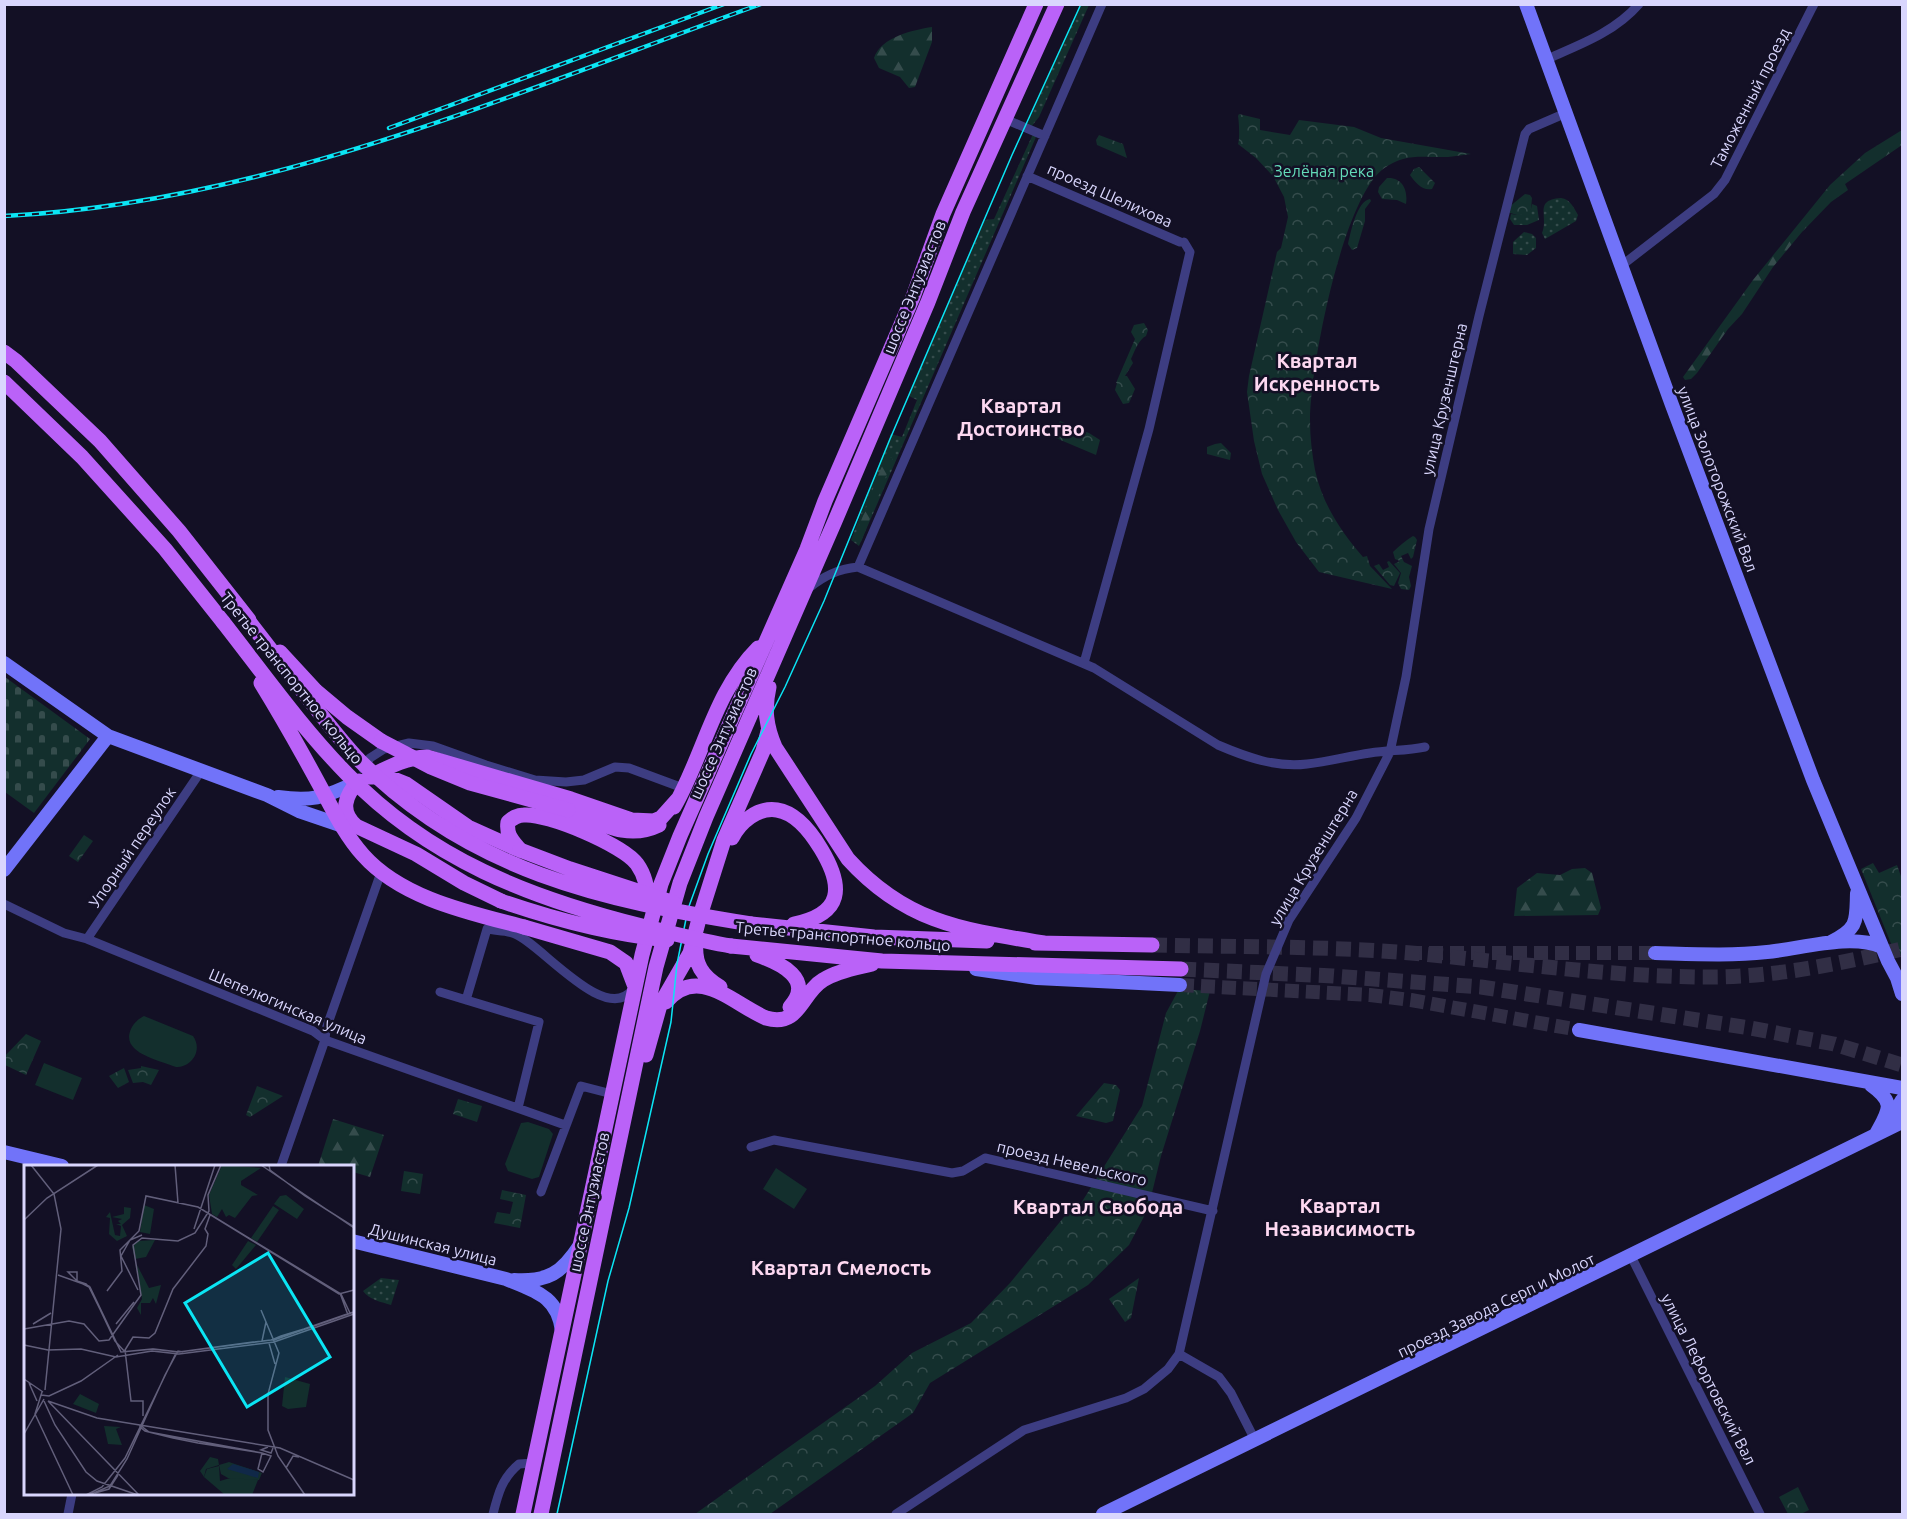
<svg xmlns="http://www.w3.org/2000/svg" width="1907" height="1519" font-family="Ubuntu,sans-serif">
<defs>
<pattern id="grass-dots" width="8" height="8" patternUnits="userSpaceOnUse" patternTransform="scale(1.5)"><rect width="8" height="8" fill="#132f2d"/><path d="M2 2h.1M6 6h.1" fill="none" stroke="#354c4c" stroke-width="1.8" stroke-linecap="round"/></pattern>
<pattern id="forest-firs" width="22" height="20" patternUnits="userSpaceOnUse" patternTransform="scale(1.5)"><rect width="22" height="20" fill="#132f2d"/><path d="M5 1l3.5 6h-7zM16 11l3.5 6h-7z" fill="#354c4c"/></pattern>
<pattern id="cemetery-stones" width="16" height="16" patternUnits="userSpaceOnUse" patternTransform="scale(1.5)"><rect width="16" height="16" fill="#132f2d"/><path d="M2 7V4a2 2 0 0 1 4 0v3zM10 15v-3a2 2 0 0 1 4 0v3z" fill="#354c4c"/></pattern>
<pattern id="park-crowns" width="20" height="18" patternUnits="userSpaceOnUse" patternTransform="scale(1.5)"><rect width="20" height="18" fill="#132f2d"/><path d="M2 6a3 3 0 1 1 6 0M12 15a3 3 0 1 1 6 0" fill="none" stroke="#354c4c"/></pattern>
</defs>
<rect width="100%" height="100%" fill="#131025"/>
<path fill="url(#grass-dots)" d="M1080,5H1089L1039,117L1031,127L1027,125Z
M1033,134L1036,137L859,546L851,540L891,434L902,437L917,400L909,396L985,220L994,219Z
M1561,198C1570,199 1574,208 1578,215L1576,221L1545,239L1542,233C1549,216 1533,200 1561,198Z
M1532,204L1537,206L1539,220L1527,225H1514L1510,219L1511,214L1517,215L1531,209Z
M1524,232L1532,234L1536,238V248L1527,255L1513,254V242Z
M381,1278L399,1280L391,1305C382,1302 369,1300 363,1291Z"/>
<path fill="url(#forest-firs)" d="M932,27V42L915,87L909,88L900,77L879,68L874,58C881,37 913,30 932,27Z
M1902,130V145L1845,184L1848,190L1831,202L1802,232L1773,267L1742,314L1728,329L1697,373L1691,379L1685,380L1683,377L1753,280L1830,185L1865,153Z
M885,457L893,458L861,542L855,537Z
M1585,868L1592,873L1601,908L1598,915L1514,916L1517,888L1537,873L1560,875L1572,869Z
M333,1119L384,1135L370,1177L353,1172L352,1166H318Z"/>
<path fill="url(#cemetery-stones)" d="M5,677L90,739L34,813L5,792Z"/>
<path fill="url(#park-crowns)" d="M1239,114L1260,119V130L1290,135L1299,120L1354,127L1381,138L1471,154C1464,155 1456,156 1448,157C1423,158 1406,152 1383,169C1342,201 1310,368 1310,420C1310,437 1312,454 1315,470C1322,503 1341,532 1363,557L1367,556L1370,566L1392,589L1319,572L1296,542L1278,510L1262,474L1254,441L1247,392L1249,376L1277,252L1281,248L1288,217L1284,197L1273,176L1256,158L1238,144C1240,139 1239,121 1238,116Z
M1099,135L1123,144L1127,158L1097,145L1096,140Z
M1419,167L1435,183L1432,189C1422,191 1415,182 1410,175L1414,169Z
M1387,178C1403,177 1408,191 1406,204L1397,200L1382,199L1378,192L1379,187Z
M1525,194L1530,195L1532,198L1531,209L1526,214L1517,215L1507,212L1509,207Z
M1370,199L1371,201L1365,209V221L1357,248L1352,250L1348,244C1351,231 1357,201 1370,199Z
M1144,323L1148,330L1146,336C1139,339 1134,352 1131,359L1133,363L1125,376H1127L1135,389L1129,403L1123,404L1115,390L1117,383H1116L1135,339L1131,332L1134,325Z
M1060,421L1089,433L1100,440L1096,455L1051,436Z
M1215,444L1221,443L1231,453L1230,460L1207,454V447Z
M1413,536L1415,537L1417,540L1413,557L1411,559L1408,553L1401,556L1404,562L1412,566L1409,577L1411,586L1409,590L1401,589L1398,583L1401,573L1394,564L1400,561L1395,559L1393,552C1399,546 1405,541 1413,536Z
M1389,561L1400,573L1394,586L1390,585L1374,566L1379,564L1383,570L1389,567L1387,562Z
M84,835L93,841L78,862L69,856Z
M1873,863L1879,873L1897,865L1902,879V956L1894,951L1861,869Z
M1179,989L1210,991L1200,1031L1161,1156L1148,1209L1129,1245L1088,1285L930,1383L913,1413L770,1514H695L875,1386L912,1353L971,1323L1010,1283L1068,1212L1078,1208L1142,1106L1166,1013Z
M26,1034L41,1041L26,1075L5,1065L4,1057Z
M141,1066L159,1070L151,1085L143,1082L133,1083L128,1070L141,1068Z
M124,1068L129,1082L118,1088L109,1076Z
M1104,1083L1116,1085L1120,1090L1113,1121L1106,1123L1076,1116Z
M257,1086L283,1096L250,1117L246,1115Z
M458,1099L482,1106L477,1122L453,1114Z
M404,1171L423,1174L420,1194L401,1191Z
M502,1190L526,1195L520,1228L494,1223L497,1212L510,1214L513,1202L500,1199Z
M1139,1278L1131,1318L1125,1322L1109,1299Z
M1798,1487L1809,1510L1801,1514H1788L1779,1497Z"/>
<path fill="#132f2d" d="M144,1016L193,1036C203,1050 192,1067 176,1067C159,1060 120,1053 131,1029C134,1023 138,1019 144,1016Z
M44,1063L82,1078L73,1100L35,1085Z
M528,1122L549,1129L553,1134L539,1177L532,1179L508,1171L505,1164L521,1123Z
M776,1168L807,1189L794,1209L763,1189Z"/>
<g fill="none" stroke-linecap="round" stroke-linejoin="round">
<path stroke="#312e45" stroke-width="14" stroke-dasharray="14 7" stroke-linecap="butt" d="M1408,953H1655
M1180,985L1370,995L1411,1000L1579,1030"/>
<path stroke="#312e45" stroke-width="15" stroke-dasharray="15 8" stroke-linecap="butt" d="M1152,945C1238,947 1325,946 1411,953C1510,962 1610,977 1710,977C1775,977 1839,964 1902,949
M1181,969L1333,976L1481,987L1750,1028L1834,1044L1902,1065"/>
<path stroke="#3d3d82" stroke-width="9" d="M1547,59C1579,45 1615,32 1639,4
M1005,119L1045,136
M1027,176L1180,242
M1621,266L1714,194L1725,180L1814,4
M858,567L1102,4
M809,588C824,576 838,569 858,567L1094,668L1218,745C1246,757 1276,768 1307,764C1328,762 1349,756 1370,753C1389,750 1406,751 1425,747
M1084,663L1149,429L1190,252L1184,242
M363,769L370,758L384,749L409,743L433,746L486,765L535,780L566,782L584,780L615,767L629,768L683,788
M4,904L64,933L87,939L313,1031L325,1040L565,1125
M87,939L201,771
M440,992L539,1022L518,1108
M466,1000L487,929C495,931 507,930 515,934C540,943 605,1025 632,990
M751,1147L774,1140L952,1173L963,1171L985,1158L1213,1211
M281,1166L325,1040L326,1029L379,878
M541,1192L581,1086L612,1094
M1631,1256L1760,1514
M1179,1354L1219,1377L1231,1393L1255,1440
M68,1514L72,1494
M493,1514C498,1494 502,1478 519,1464L534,1463
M896,1514L1024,1430L1126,1398L1144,1389L1168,1369L1179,1354L1266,974L1289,920L1356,818L1390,752L1406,677L1429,529L1479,316L1525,134L1529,129L1566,113"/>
<path stroke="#7173f9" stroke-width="14" d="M1526,4L1672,405L1813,780L1888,961L1897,978L1902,994
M4,663L108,736L267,795L299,811L349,828
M278,797C317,802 325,796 360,781
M4,870L108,736
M1831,942C1859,928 1856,921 1857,893
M1655,953C1693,954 1730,956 1767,952C1801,949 1850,933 1882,947
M976,969L1037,978L1180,985
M1579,1030L1902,1088
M1871,1085C1896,1103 1889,1110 1876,1134
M1885,1123L1895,1112L1902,1100
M4,1152L62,1166
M352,1241L506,1279C535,1291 558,1296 562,1331
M514,1280C548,1282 562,1273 580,1245
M1103,1514L1902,1122"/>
<path stroke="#ba62f8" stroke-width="15" d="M4,352L16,361L100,441L179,531L249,620
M4,382L82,457L165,549L223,622
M280,652L316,691L347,717L381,741
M769,687C764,709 766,726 775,747L848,859C906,923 963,930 1044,943
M369,777C389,767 404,758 427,757L571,799L632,820L654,821L661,818L678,799
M372,777L386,776L406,784L468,827L517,849
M359,781C344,796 340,812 356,826L416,854L464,883L501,901
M674,807C704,755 714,692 758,648
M568,810C600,822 626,841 659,825
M732,838C740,822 758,807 777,810C797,813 812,834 821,849C844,887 843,914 794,924
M520,850C512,840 506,835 508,822C513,818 517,815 524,815C547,813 623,845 637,864C645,875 648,891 648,904
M751,924L874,937L987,941
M524,927L610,952L626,963L634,984
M696,943C694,964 702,976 720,987
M1035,943L1152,945
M731,946L882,961L1181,969
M757,955C780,963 815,979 790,1007
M666,1002C698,964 733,1004 766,1018C800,1028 801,993 823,980C837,971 856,968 872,964
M646,1055L660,1005L690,953L699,919L724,840L763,751L768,731
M523,1514L642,955L661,884L680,836L807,549L825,501L913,297L943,214L1036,4
M541,1514L656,967L680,883L706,817L835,521L928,302L963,212L1057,4"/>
<path stroke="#0be5f4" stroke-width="1.5" d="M557,1514L608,1281L629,1208L671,1022L677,964L688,909L708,854L751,754L785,687L824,601L890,439L1012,155L1081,4"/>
<defs>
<path id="rail" d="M389,128L724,4
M4,216C269,203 515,92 761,4"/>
</defs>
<use href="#rail" stroke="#0be5f4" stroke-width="4.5"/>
<use href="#rail" stroke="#131025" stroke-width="2" stroke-dasharray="7" stroke-linecap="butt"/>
<path stroke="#ba62f8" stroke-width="15" d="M240,610C263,639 285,668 307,697C324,718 340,740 359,760C470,871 601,900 751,924
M223,622C263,673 301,727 347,774C429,859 530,898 642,926C672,933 701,941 731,946
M261,683C282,717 301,751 320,786C333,810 345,835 363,855C402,899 471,913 524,927
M381,741L431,767L470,783L568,810
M520,850L570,869L674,903
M501,901C556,920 610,934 667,940"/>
</g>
<g text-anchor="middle" stroke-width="5" stroke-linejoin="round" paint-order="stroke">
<g font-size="16" fill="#d9d6fd" stroke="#131025">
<text transform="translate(1750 98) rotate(-63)" y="6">Таможенный проезд</text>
<text transform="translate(1110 195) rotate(24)" y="6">проезд Шелихова</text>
<text transform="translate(914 287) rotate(-68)" y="6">шоссе Энтузиастов</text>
<text transform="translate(1444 399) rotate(-77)" y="6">улица Крузенштерна</text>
<text transform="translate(1718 479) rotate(69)" y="6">улица Золоторожский Вал</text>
<text transform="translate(292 678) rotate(51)" y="6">Третье транспортное кольцо</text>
<text transform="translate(723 733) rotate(-66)" y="6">шоссе Энтузиастов</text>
<text transform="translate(132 847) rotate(-56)" y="6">Упорный переулок</text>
<text transform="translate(1313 857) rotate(-59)" y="6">улица Крузенштерна</text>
<text transform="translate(843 936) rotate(5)" y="6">Третье транспортное кольцо</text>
<text transform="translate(288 1006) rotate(23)" y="6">Шепелюгинская улица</text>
<text transform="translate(1072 1163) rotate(13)" y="6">проезд Невельского</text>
<text transform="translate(589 1202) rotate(-78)" y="6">шоссе Энтузиастов</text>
<text transform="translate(433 1244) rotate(14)" y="6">Душинская улица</text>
<text transform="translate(1496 1305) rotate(-26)" y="6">проезд Завода Серп и Молот</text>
<text transform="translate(1709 1379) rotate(63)" y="6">улица Лефортовский Вал</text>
</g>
<g font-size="16" fill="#64dbb9" stroke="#131025">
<text x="1324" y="177">Зелёная река</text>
</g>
<g font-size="20" font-weight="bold" fill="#fdd8f1" stroke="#131025">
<text x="1317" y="368">Квартал<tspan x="1317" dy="23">Искренность</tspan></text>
<text x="1021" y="413">Квартал<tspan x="1021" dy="23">Достоинство</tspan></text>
<text x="1340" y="1213">Квартал<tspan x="1340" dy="23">Независимость</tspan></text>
<text x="1098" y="1214">Квартал Свобода</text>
<text x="841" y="1275">Квартал Смелость</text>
</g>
</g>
<g transform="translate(24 1165)">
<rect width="330" height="330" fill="#131025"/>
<path d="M100,42L107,43L106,53L98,60L103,71L93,76L85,69L86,53L82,52L86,47L91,70L96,71L97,61L92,59H97L94,56L98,54L88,52L100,49ZM113,100L125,123L137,120L132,139L129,133L126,138H117V150L113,143L118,134Z" fill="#132f2d"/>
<path d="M261,212L286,219L282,242L264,244L258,241ZM195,301L196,316L213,311L234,315L228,330H201L180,312L183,304Z" fill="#132f2d"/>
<path d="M198,0L237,3L217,16V20L234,30L228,31L211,53L205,50L202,52L198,44L193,52L188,49L185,30ZM249,41L255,45L233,77L227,73ZM131,75L122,92L111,94L108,82L113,76ZM224,76L232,80L212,104L208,100ZM56,229L75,239L72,248L49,239ZM80,261L97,262L92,264L98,280L84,279ZM186,292L194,294L195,300L205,297L238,308L235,315L204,313L197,309L195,300L182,304L180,312L176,306Z" fill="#132f2d"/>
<path d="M262,30L280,44L273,54L250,39L256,31ZM120,40L130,44L126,69L116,67Z" fill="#132f2d"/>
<path d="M209,299L235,307L234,313L203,304Z" fill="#102848"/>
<path fill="none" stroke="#625f7b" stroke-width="1.5" d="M7,0L30,29L37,64L21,225M151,0L154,38M237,0L330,63M245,0L246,5L281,31L330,62M182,47L315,129L330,125M0,55L23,33L74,0M170,64L191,0M44,107H53V116L62,119L64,121L66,122L97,187L130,184L155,187L229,177L247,175L250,174L257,171L280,164L326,148L330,147L250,175H247L155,187L128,184L97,187L65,122L53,116ZM34,110L65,121L91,176L102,188M114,125L97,91L106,75L118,70M83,126L98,106L96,85L115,66L122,31L174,42L317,129L326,148M316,128L324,150M237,145L255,188L244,229V265L254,291L281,330M9,159L27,148M92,159L110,137M0,164L45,156L60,159L75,176L85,175L117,130L109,80L118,73L154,76L171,68L185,46L184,30L197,0M238,176L242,157M245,178L251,199M0,180L24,185L57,184L92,192L128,186L155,189L250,177L330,149M0,214L19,227M5,218L13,236M18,227L11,249L49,330M17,230L25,231L57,216L94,190M20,236L31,260L62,307L73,316L114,330M24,236L73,253L256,283L330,315M24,236L115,330M119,251V236H107L101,185L109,172L125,173L131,168L149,124L182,81L184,69L181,64L186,50M116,260V262L121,266L149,273L174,278L238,288L234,304L239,307L247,291L238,288L125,267L116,260M0,269L20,234M244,282L237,285L247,288L249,283M262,303L269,291L275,292M71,328L85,324L94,310M62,330L78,322L101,293L152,188M65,330L86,321L103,294L141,210L154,186L159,187"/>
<path fill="#0be5f4" fill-opacity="0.15" stroke="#0be5f4" stroke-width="3" d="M244,88L306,192L223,242L161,138Z"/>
<rect width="330" height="330" fill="none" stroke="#d9d6fd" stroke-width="3"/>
</g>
<rect width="1907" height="1519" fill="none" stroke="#d9d6fd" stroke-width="12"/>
</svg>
